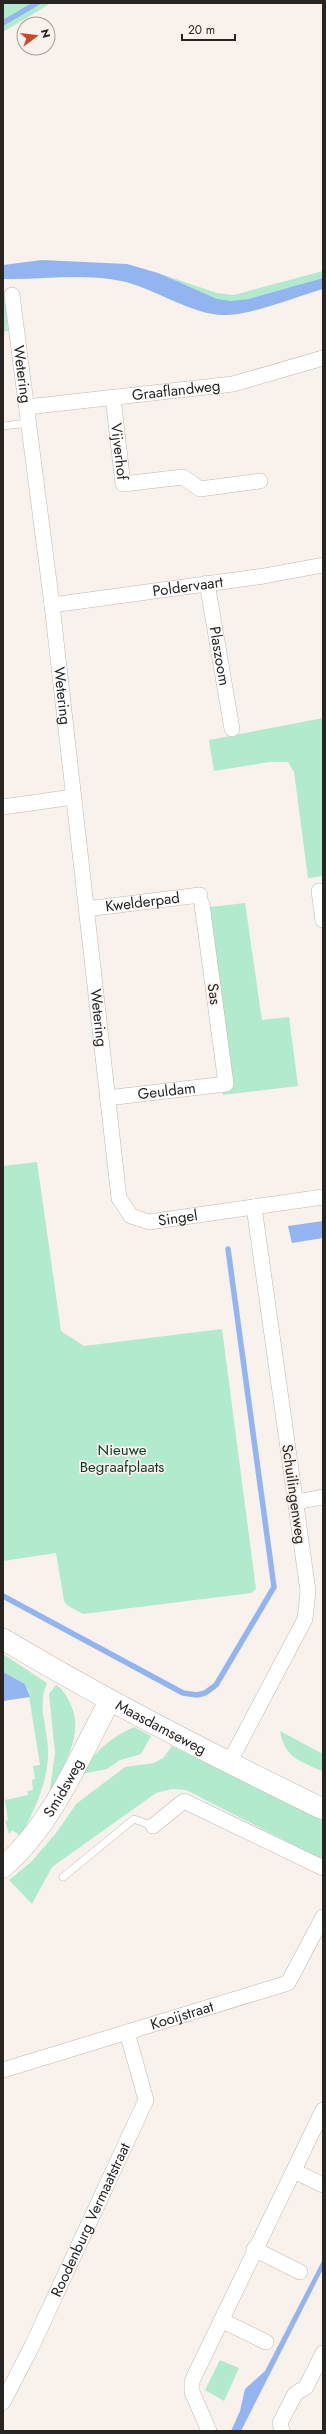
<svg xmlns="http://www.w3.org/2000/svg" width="326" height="2434" font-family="Jost,sans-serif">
<rect width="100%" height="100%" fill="#f9f1ec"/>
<path fill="#b1eacd" d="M3,3H51L3,32Z
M323,271V278C298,285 248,305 224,301C202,297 179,282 158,273L217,293L234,295Z
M3,279L8,331L3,332Z
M323,718V876L308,878L294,772L288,762H269L214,771L209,740Z
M245,903L262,1020L289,1017L298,1086L223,1095L201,908Z
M37,1162L61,1331L84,1346L222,1329L256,1589L251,1593L83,1614L68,1606L64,1601L56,1553L3,1561V1166Z
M3,1654L47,1683C37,1704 47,1726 48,1749C49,1781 35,1808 21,1836L12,1830L9,1834L5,1821L8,1820L5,1800L28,1795L27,1791L33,1790L32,1780L35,1779L33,1766L40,1765L28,1690L25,1684L3,1672Z
M56,1685C63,1689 65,1694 69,1701C87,1733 62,1767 49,1796L55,1753L49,1694Z
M134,1727L151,1736L141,1754L120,1760L107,1769L81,1774C94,1752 111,1737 134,1727Z
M280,1731L323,1754V1772C300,1760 285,1759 280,1731Z
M172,1746L323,1819V1860L186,1790L172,1789L156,1793L52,1867L32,1904L9,1880L31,1862L57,1832L76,1804L125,1767L154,1763L163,1758Z
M220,2360L239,2368L224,2401L205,2390Z"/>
<path fill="#92b5f1" d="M42,260L127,264L158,273L217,299L231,301L249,299L323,278V289C295,297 254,314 227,315C194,317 153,287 121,281C79,273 44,280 3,279V265Z
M323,1221V1238L292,1243L288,1226Z
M3,1672L25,1684L30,1697L3,1701Z
M323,2259V2269L241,2431H231L240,2411L245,2389L265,2371Z"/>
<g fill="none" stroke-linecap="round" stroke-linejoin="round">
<path stroke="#92b5f1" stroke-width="5.5" d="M3,23L37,3
M3,1596L183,1693L197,1695L205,1693L216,1685L274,1587L228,1249"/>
<defs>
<path id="lane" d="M3,426L29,423
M63,1877L134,1819L153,1826"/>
<g id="street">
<path id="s1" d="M12,295L52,605L119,1198L131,1216L149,1222L323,1197"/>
<path id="s2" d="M113,398L123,484L183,477L200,489L260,481"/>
<path id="s3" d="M27,407L233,384L323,358"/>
<path id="s4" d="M207,583L232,729"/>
<path id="s5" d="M52,605L264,576L323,565"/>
<path d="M3,807L73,797"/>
<path d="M319,891L323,920"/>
<path id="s6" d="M86,909L200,895"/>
<path id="s7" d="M107,1098L226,1084L202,904"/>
<path d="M296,1502L323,1497"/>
<path d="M229,1763L305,1619L308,1591L254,1207"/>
<path d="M153,1826L184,1801L323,1868"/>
<path id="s8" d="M3,2070L288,1983L323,1917"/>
<path d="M294,2171L323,2185"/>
<path d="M254,2249L300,2272"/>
<path d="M221,2320L266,2342"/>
<path id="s9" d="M3,2402L32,2346L146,2100L127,2032"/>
<path d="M209,2431L192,2392V2381L323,2110"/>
<path d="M282,2431L280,2423L295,2394L306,2387L323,2353"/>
</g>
<g id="secondary">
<path id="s10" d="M3,1639C106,1701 214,1756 323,1809"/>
<path id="s11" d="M3,1867C52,1825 80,1756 110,1700"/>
</g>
</defs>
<use href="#lane" stroke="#bfb8b3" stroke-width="8"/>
<use href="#street" stroke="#bfb8b3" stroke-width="16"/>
<use href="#secondary" stroke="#bfb8b3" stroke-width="22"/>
<use href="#lane" stroke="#fff" stroke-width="7"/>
<use href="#street" stroke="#fff" stroke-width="15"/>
<use href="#secondary" stroke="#fff" stroke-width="21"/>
</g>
<g text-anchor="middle" stroke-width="3.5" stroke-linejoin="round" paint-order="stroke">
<g font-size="15" fill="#272422" stroke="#f9f1ec">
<text dy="5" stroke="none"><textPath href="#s1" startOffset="80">Wetering</textPath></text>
<text dy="5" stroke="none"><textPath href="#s3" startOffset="150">Graaflandweg</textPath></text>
<text dy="5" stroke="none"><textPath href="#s2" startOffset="54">Vijverhof</textPath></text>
<text dy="5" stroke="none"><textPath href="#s5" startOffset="137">Poldervaart</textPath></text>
<text dy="5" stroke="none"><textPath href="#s4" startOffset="74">Plaszoom</textPath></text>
<text dy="5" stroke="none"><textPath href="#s1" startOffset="404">Wetering</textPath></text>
<text dy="5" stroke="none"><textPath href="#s6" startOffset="57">Kwelderpad</textPath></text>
<text transform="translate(214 994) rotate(82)" y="5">Sas</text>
<text dy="5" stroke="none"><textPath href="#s1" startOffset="728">Wetering</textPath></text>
<text dy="5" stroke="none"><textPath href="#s7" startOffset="60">Geuldam</textPath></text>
<text dy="5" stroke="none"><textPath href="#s1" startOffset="979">Singel</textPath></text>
<text transform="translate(294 1494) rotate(82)" y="5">Schuilingenweg</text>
<text dy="5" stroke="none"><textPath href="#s10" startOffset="181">Maasdamseweg</textPath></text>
<text dy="5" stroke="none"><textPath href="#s11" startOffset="100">Smidsweg</textPath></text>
<text dy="5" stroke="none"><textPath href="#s8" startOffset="187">Kooijstraat</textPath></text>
<text dy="5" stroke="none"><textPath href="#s9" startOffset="202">Roodenburg Vermaatstraat</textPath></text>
</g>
<g font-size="15" fill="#0c3a28" stroke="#f9f1ec">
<text x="122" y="1455">Nieuwe<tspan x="122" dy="17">Begraafplaats</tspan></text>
</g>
</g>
<rect width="326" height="2434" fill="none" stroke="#272422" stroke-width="8"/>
<g transform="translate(36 36) rotate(75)"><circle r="19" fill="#f9f1ec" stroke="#a59f9b"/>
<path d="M0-3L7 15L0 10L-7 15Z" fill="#cf442a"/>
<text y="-6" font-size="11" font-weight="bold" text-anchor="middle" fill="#272422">N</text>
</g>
<path d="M182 34v6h53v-6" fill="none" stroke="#272422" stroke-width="2"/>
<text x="188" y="34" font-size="12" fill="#272422" stroke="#f9f1ec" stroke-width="3" paint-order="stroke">20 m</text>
</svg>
